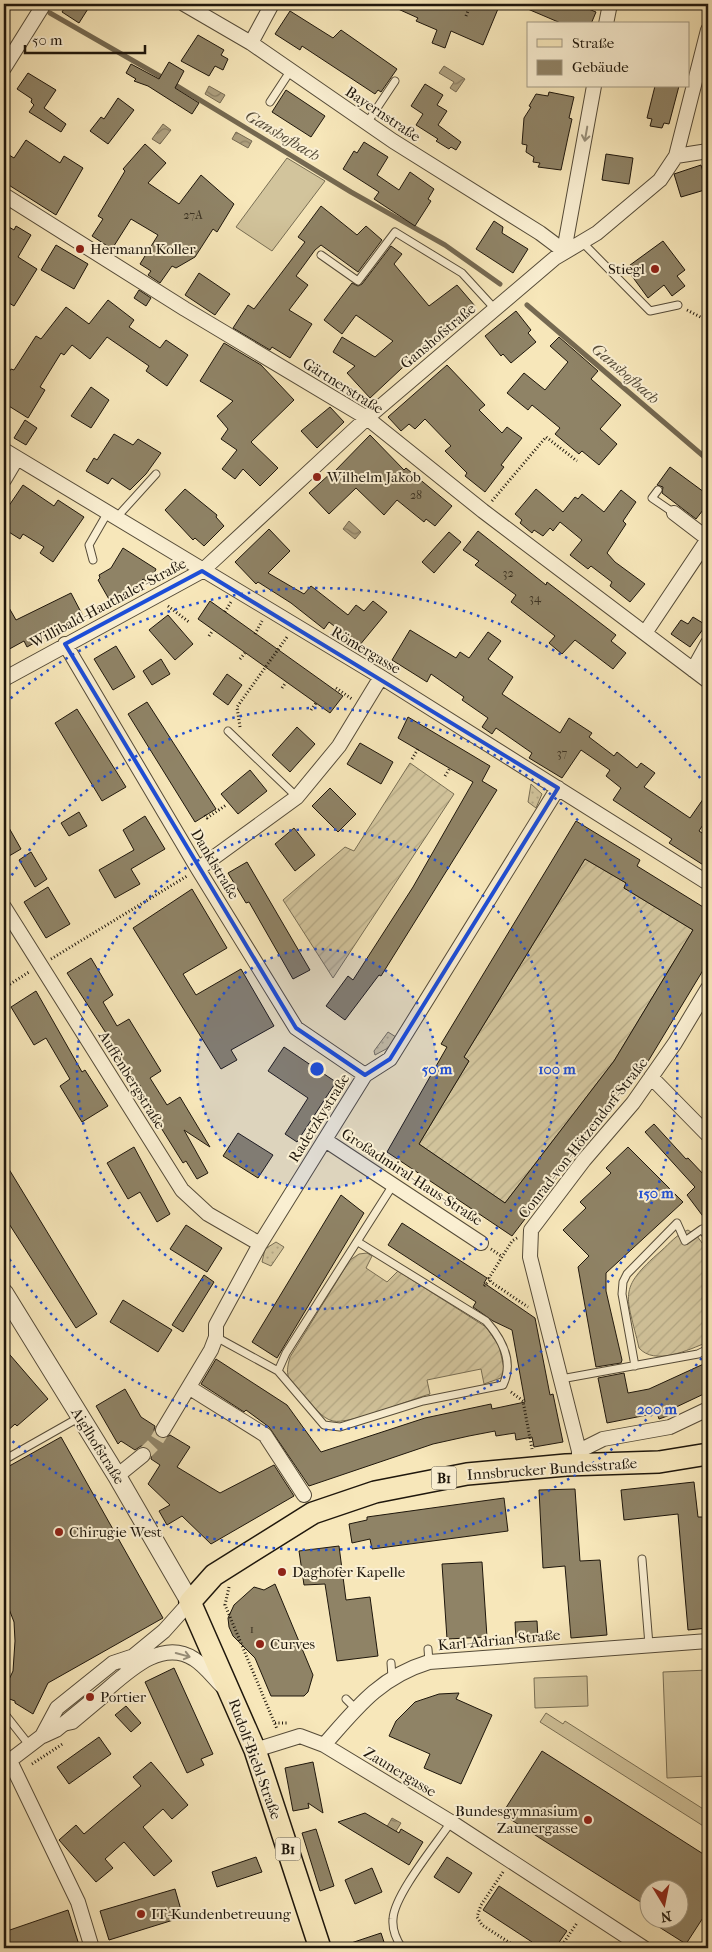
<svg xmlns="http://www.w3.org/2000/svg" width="712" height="1952" font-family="'IM FELL French Canon',serif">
<defs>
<pattern id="grass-dots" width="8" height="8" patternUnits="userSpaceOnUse" patternTransform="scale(1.25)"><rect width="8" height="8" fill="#d2c49c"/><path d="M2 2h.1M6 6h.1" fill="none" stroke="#b4a885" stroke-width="1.8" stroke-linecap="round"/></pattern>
<pattern id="garden-furrows" width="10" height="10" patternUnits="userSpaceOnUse" patternTransform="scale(1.25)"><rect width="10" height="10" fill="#d2c49c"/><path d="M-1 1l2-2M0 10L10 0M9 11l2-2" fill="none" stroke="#b4a885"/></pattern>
<pattern id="water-waves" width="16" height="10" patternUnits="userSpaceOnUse" patternTransform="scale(1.25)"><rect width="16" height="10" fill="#aea07f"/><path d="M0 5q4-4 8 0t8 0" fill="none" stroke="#8d8166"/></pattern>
</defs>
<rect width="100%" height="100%" fill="#f7e7ba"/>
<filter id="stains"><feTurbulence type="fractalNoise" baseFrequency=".004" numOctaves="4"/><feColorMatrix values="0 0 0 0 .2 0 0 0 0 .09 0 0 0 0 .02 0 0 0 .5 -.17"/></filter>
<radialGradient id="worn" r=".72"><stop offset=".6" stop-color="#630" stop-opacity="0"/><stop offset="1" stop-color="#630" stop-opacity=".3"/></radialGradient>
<path fill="url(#grass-dots)" stroke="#786e54" d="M531,784L542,794L536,808L528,802Z
M388,1032L396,1037L388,1048L375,1055L374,1051Z
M276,1242L284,1247L271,1266L262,1262L265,1249Z"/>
<path fill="url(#garden-furrows)" stroke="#786e54" d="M410,763L454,794L333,978L283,900L345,847L354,851Z
M585,859L626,883L624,888L693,930L614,1061L505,1203L419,1144L469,1061L464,1057Z
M688,1230L697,1236L708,1251V1342C688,1350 655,1366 639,1348C627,1295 616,1290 661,1251C670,1243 677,1234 688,1230Z
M367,1253L372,1256L366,1268L387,1282L398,1271L486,1327L499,1346L504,1368L501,1378L484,1384L481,1369L427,1380L430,1394C412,1399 348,1425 333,1421C322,1419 312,1404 304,1396C289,1381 284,1378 290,1357L350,1260L359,1254Z"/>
<path fill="#d2c49c" stroke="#786e54" d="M287,158L325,181L272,251L236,227Z
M708,1670V1776L667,1778L663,1672Z
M587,1676L588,1706L535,1708L534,1678Z
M546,1713L563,1724L565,1721L708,1812V1829L540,1722Z"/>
<path fill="url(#water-waves)" stroke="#756951" d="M444,66L465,79L456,92L450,88L454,82L439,73Z
M209,86L225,95L220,103L205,94Z
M163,124L171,130L160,144L152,139Z
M236,132L252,141L248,148L232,139Z
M349,521L361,532L355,539L343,529Z
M392,1818L401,1823L393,1836L385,1830Z"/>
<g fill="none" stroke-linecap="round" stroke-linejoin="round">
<path stroke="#756951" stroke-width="5" d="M50,13L165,79
M172,83L351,192L445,245L500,284
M527,305L708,460"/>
</g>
<path fill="#8f8366" stroke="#1f170c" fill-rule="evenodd" d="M67,4H91L79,23L62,12Z
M387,4H500L483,45L451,31L445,48L432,43L437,30L416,21L418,18Z
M516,4H576L596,12L591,24H563Z
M290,11L333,38L341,30L397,69L381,92L378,90L375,94L302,46L300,50L275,34Z
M198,35L224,50L221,55L228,59L223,70L215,66L209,76L181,61Z
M169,62L184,71L175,88L199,103L192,114L148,86L134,81L136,79L126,73L131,64L159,79Z
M28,73L56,90L44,108L66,124L61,132L29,112L34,105L31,102L32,99L17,89Z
M425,84L443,95L437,105L447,111L438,125L461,142L456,150L451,147L449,149L436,141L438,139L416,125L423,114L411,106Z
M655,86H679L669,124L664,123L662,128L650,126L652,119L647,118Z
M286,90L325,116L311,137L272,112Z
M549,92L574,97L569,118L572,119L568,137L561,170L538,167L540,163L533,162L534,157L526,152L527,145L522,144L524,118L531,107L529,106L536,94L548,96Z
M118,98L134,110L108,144L90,131L101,117L104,119Z
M26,140L60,163L64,156L83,168L56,215L4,182V152L14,158Z
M364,142L388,157L377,175L399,190L410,172L434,189L428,199L431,201L415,226L374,199L379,192L343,169L354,151L357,153Z
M145,144L166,163L148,183L179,204L201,175L234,204L217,232L213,229L195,257L176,268L172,266L160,283L148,275L151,271L140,264L158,235L131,219L112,249L92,236L103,219L98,216L125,171L123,169Z
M606,154L633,158L629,184L602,180Z
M701,165L708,189L681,197L674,174Z
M321,206L357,235L366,226L382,240L358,272L321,245L315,250L296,276L308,285L289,310L312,324L290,358L272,347L270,350L233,328L248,305L254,309L305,242L298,237Z
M494,221L503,227L502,233L528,249L513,273L476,249Z
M4,224L14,230L16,226L31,235L18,257L37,269L14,306L4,300Z
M663,241L685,270L677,276L685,286L672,296L664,285L648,298L626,268Z
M56,245L88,264L74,289L41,270Z
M391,246L402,254L394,264L429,306L457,285L475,306L416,355L370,398L347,373L355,366L333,352L342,337L375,357L393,341L356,315L342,334L324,320L352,283L358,286L362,284Z
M199,273L230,294L215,315L185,295Z
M139,290L151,298L146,306L134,298Z
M108,300L134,320L129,327L160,348L166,340L188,355L167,386L146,371L149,366L107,337L90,359L72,345L64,355L61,353L40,387L45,390L28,418L4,403V380L11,369L14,370L36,336L41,339L66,307L89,324Z
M516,311L531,330L528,333L536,342L511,363L503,354L501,356L485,336Z
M559,337L598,371L591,379L621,405L600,429L617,444L599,465L582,451L579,454L555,434L560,428L532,405L528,410L507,393L524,373L545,390L568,362L550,346Z
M224,343L261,365L294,400L251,442L278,468L260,486L243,469L235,479L222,469L237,450L221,439L228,429L217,416L233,401L200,381Z
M447,365L485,405L479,410L502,433L507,427L522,438L501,465L504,467L485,492L465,476L467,473L445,451L451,446L425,419L415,429L409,424L401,431L388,417Z
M91,387L109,400L91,428L71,416Z
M330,407L344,422L317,448L301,431Z
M25,420L37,428L26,445L14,438Z
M114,434L133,445L138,439L161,453L146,474L130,490L112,478L108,484L86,471L94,458L97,460Z
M370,435L404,470L406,468L452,506L435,526L426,519L424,522L397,500L384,515L356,488L329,514L309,493L332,472L333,473Z
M670,467L708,495V514L703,510L696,519L662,493L663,487L657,485Z
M23,485L54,506L58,500L84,517L53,562L40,553L44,547L23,534L20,539L4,529V513Z
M185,489L217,515L216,517L224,526L204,546L195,538L193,540L165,510Z
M536,489L563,512L575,497L578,499L582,494L604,512L621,490L636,502L623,521L626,524L607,553L615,562L645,584L630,602L610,586L612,582L591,566L588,569L570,555L582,540L560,522L553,531L550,528L543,536L534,530L532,533L520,523L522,520L515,514Z
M269,529L290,551L268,573L304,594L311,586L348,615L356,605L364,611L373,601L387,612L359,646L329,622L324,629L291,603L258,582L256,584L235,562Z
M478,531L546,585L547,582L616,635L611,641L626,653L613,669L575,640L562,654L549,643L555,636L511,602L516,595L475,565L479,561L463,550Z
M449,532L461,542L434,573L422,562Z
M123,548L156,569L152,578L146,581L143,579L136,587L110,601L98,580L100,578L99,575L111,568Z
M71,593L83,616L27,647L24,641L4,652V599L16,620Z
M210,601L343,696L330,713L198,619Z
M168,615L193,644L175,660L149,630Z
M693,617L706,625L690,647L671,634L681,620L688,624Z
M410,630L456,658L460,652L469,658L488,632L501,641L488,659L513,677L502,694L560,733L569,718L592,733L589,737L614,756L617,752L637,768L641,763L655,773L644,787L690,818L708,792V817L699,831L708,837V868L669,843L672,839L613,800L621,788L606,776L610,770L581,750L562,778L529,758L532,753L496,728L492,734L482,727L488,718L462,700L464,697L431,674L427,682L392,660Z
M116,646L135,677L113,690L94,659Z
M161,659L170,674L152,685L143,671Z
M227,674L242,685L228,705L213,694Z
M147,702L216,809L195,822L128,714Z
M77,709L126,787L102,801L55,723Z
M408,717L490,766L482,781L497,790L381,976L379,975L345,1020L326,1006L348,976L353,980L413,887L473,782L398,738Z
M297,727L315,744L290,772L272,755Z
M360,743L393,762L381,784L347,764Z
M250,770L267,791L238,814L221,794Z
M330,788L356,814L338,832L312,806Z
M79,812L87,826L69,836L61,823Z
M145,816L165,849L131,869L140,884L115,898L99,870L134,850L123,830Z
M4,819L21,849L4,859Z
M576,821L640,860L637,866L708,910V962L638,1078L634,1076L512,1236L387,1152L447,1047L441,1044ZM585,859L626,883L624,888L693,930L614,1061L505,1203L419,1144L469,1061L464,1057Z
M294,828L315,855L295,871L275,844Z
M31,852L47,879L35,887L19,860Z
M247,862L310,970L293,979L249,902L246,903L228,873Z
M48,887L70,924L46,938L24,902Z
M192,889L227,948L183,974L196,995L241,969L274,1026L231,1050L237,1060L221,1069L133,928Z
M91,958L113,995L103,1002L117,1026L129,1019L161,1071L150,1078L167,1105L180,1097L210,1147L184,1130L208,1173L197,1179L186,1161L183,1163L153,1115L156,1113L139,1084L135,1086L104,1034L106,1033L67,973Z
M36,991L82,1072L85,1070L108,1106L82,1122L60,1086L70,1079L46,1038L34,1045L11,1007Z
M284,1047L336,1082L297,1142L285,1134L308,1098L268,1071Z
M654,1124L686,1159L688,1158L706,1177L708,1174V1223L687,1195L695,1187L645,1132Z
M238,1133L273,1155L258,1178L223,1156Z
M134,1147L170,1214L157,1222L140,1192L128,1199L107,1163Z
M628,1147L683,1202L606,1273V1291L622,1360L621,1363L596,1367L578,1267L589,1256L563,1230L586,1208L580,1202L611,1173L606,1168Z
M4,1161L97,1314L76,1328L4,1216Z
M341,1195L364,1213L277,1358L252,1342Z
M402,1223L487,1278L484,1283L535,1318L550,1395L553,1394L563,1442L534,1447L532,1437L516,1440L515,1433L496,1436L495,1431L469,1436L433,1444L309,1486L269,1427L246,1410L244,1412L201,1384L216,1359L287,1405L321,1452L425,1418L491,1404L492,1409L525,1402L512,1330L493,1321L473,1307L476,1302L388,1245Z
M186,1225L222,1248L207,1272L170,1249Z
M204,1275L214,1282L183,1332L172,1325Z
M123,1300L172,1330L158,1352L110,1322Z
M4,1348L48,1399L17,1426L15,1424L4,1434Z
M708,1362V1392L672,1409L673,1414L659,1419L657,1413L607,1423L598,1378L624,1373L628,1393L649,1389Z
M125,1389L141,1417L155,1426L154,1430L158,1437L163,1439L170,1435L190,1447L177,1467L220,1493L274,1465L294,1496L211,1544L182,1516L167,1525L159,1511L170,1505L148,1484L160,1465L151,1459L152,1453L147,1447L141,1446L135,1450L121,1441L118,1444L96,1406Z
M61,1437L163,1618L48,1683L33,1714L15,1703V1701L4,1697V1690L13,1671L15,1641L14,1622L4,1596V1469Z
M694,1482L698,1517H707L708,1628L688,1630L678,1514L624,1520L621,1490Z
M575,1489L580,1561L600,1560L607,1635L571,1638L565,1566L543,1568L539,1490Z
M504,1498L508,1531L372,1549L370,1539L352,1543L349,1524L367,1520V1517Z
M339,1546L346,1600L370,1597L378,1656L337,1661L325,1584L304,1585L299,1551Z
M482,1562L487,1637L447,1639L442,1564Z
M275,1584L313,1675L308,1692L304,1696H271L255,1658L233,1636L229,1627L228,1618L234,1605L254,1587L264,1590Z
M537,1621L538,1639L516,1641L515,1622Z
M174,1668L213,1754L201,1759L204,1765L187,1773L145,1682Z
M459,1693L456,1699L492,1715L461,1784L424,1768L430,1754L389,1736L396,1721L415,1702L439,1694Z
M126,1706L141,1723L131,1732L115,1715Z
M99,1737L111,1754L69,1784L57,1767Z
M542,1751L708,1857V1910L686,1944L659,1927L666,1920H680V1890H650V1908L502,1814Z
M151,1762L188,1805L172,1819L163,1809L143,1827L172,1861L154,1876L124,1842L105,1859L113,1868L96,1882L59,1840L76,1825L84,1834L111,1811L141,1786L133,1777Z
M313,1762L323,1813L308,1803L309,1808L293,1811L285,1768Z
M365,1813L399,1833L401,1829L423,1842L409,1865L338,1822Z
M316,1829L334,1886L320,1891L302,1833Z
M256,1857L262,1872L217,1887L212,1872Z
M447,1857L472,1873L459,1893L434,1877Z
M372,1868L382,1892L355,1904L345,1880Z
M499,1886L567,1931L555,1948H527L532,1942L483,1910Z
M175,1889L183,1917L109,1940L100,1911Z
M68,1910L80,1948H4V1932Z
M381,1933L386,1948H342V1946Z"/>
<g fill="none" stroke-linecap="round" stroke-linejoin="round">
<path stroke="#d7c8a0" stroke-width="14" stroke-dasharray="14 7" stroke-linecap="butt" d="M143,1455L155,1443L163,1430
M83,1696L90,1690"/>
<defs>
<path id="service" d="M270,102L291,70
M367,123L395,81
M582,242L650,311L678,305
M321,255L358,281L395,232L462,273L495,309
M658,490L652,498L674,513
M117,517L156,474
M93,560L89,545L108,512
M228,731L297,797
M216,1337L278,1371L324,1425L340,1427L423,1401L503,1385C514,1362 502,1339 486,1321L358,1242
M635,1366L622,1294L623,1282L627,1274L677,1223L685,1241L702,1229L708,1238
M278,1371L286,1353L393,1185
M561,1379L698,1354L708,1349
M4,1460L80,1417
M642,1559L649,1645
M428,1649L429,1662
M391,1663L392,1677
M346,1699L356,1709
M4,1713L30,1746
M65,1727L74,1725L105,1699
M402,1948C396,1939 392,1930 393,1919C394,1895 437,1843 451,1822"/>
<path id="minor" d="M184,4L251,43L393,141L540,233L564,251
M606,24L610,4
M251,43L272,4
M4,68L44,4
M676,156L708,151
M4,195L185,309L367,418L483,511L708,681
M564,251L594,86
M4,450L381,677L708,883
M4,480L17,458
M645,633L708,539L674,513
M65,644L198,869L296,1028L365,1075
M693,670L708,643
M4,679L202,571L367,418L555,258L597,233L660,180L676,156L708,30
M198,869L297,797L339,746L381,677
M4,907L182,1190L208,1214L260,1244
M651,1077L708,1135
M325,1140L481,1243
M190,1388L265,1435L304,1495
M163,1430L211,1350L216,1337V1325L260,1244L365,1075L390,1059L558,788
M579,1451L603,1439L670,1427L708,1409
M579,1465V1451L530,1257L531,1230L584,1160L633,1103L675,1043L708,988
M117,1476L143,1455
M125,1663L164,1631L190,1602
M97,1698C122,1678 159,1636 194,1659C204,1665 213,1677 222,1686
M43,1736L56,1730L89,1703
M324,1745C357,1707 380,1677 429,1662L708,1641
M255,1750L300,1736L324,1745L451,1822L644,1948
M10,1761L78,1902L92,1948
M4,1765L42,1736L57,1708L113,1663L131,1657"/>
<path id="tertiary" d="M4,1293L117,1476L190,1602"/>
<path id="primary" d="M320,1948L255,1750L190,1602L214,1575L313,1513L375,1492L467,1474L566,1465L659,1462L708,1454"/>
</defs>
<use href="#service" stroke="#554b38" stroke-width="9"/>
<use href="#minor" stroke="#554b38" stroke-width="16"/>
<use href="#tertiary" stroke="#554b38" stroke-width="20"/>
<use href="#primary" stroke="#1f170c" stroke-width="24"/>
<path stroke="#1f170c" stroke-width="3" stroke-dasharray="1 2.5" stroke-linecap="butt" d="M466,16L471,4
M687,310L708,321
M492,501L546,437L577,461
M168,606L189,622
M225,612L231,602
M255,634L262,621
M209,636L213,630
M240,659L245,653
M282,688L286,682
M336,688L352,699
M311,710L316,703
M240,727L237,707L287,637
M412,759L418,749
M445,776L450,768
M205,815L207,818L226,805
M51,959L187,876
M4,988L29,972
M517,1238L512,1241L489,1278L491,1282L528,1307
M491,1249L501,1256
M484,1286L490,1280
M511,1392L523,1401L532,1449
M229,1587L225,1605L277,1729
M275,1723H289
M32,1764L64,1743
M503,1872L481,1905L477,1917L482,1925L518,1948
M560,1948L577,1923"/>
<use href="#service" stroke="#faefd2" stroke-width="7"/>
<use href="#minor" stroke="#faefd2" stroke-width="14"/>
<use href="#tertiary" stroke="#faefd2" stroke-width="18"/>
<use href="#primary" stroke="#f7e7ba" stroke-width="21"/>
</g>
<defs><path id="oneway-shaft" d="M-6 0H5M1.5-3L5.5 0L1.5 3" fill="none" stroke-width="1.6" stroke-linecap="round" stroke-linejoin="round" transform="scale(1.25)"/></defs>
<g stroke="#978e79">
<use href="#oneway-shaft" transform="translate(586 134) rotate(100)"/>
<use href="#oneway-shaft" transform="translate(183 1655) rotate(15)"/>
</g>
<path fill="none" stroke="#1d4ed8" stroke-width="4" stroke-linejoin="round" d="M202,571L558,788L390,1059L365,1075L296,1028L65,644Z"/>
<circle cx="317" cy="1069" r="120" fill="#1d4ed8" fill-opacity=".12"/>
<g fill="none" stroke="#1d4ed8" stroke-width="2.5" stroke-dasharray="2.5 5">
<circle cx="317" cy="1069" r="120"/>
<circle cx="317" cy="1069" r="240"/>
<path d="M4 888A361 361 0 1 1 4 1250"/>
<path d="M706 1352A481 481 0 0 1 5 1435M5 703A481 481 0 0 1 706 786"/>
</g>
<g fill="#8f2418" stroke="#faefd2" stroke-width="2">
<circle cx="80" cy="249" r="5"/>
<circle cx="655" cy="269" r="5"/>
<circle cx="317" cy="477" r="5"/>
<circle cx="59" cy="1532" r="5"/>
<circle cx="282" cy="1572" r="5"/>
<circle cx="260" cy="1644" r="5"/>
<circle cx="90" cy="1697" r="5"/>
<circle cx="588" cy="1820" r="5"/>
<circle cx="141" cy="1914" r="5"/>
</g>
<g text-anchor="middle" stroke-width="4" stroke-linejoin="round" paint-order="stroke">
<g font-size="12" fill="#3b3222">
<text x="193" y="219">27A</text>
<text x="416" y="499">28</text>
<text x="508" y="577">32</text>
<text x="535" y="602">34</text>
<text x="562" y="757">37</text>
<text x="252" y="1633">1</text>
</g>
<g fill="#faefd2" stroke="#615847" stroke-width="1">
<rect x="431.5" y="1466.5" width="25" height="23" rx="4"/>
<rect x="275.5" y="1837.5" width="25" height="23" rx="4"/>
</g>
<g font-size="14" font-weight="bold" fill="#1f170c">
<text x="444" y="1483">B1</text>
<text x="288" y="1854">B1</text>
</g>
<g font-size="15" fill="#1f170c" stroke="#faefd2">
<text transform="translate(383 114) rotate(34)" y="5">Bayernstraße</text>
<text transform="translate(438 336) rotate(-40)" y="5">Ganshofstraße</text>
<text transform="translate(343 386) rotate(32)" y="5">Gärtnerstraße</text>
<text transform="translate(108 603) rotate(-28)" y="5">Willibald-Hauthaler-Straße</text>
<text transform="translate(366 650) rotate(31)" y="5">Römergasse</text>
<text transform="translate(215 864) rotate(59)" y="5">Danklstraße</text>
<text transform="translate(132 1080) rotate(58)" y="5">Auffenbergstraße</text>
<text transform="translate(319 1118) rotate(-58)" y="5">Radetzkystraße</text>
<text transform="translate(583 1138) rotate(-52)" y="5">Conrad-von-Hötzendorf-Straße</text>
<text transform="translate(412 1177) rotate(33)" y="5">Großadmiral-Haus-Straße</text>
<text transform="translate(98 1446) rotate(58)" y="5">Aiglhofstraße</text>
<text transform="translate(552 1469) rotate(-4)" y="5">Innsbrucker Bundesstraße</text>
<text transform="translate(499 1640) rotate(-5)" y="5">Karl-Adrian-Straße</text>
<text transform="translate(255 1759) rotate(70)" y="5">Rudolf-Biebl-Straße</text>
<text transform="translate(400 1772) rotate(31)" y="5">Zaunergasse</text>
</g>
<g font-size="15" fill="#1f170c" stroke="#faefd2" text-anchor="start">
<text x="90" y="254">Hermann Koller</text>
<text x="645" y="274" text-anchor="end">Stiegl</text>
<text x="327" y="482">Wilhelm Jakob</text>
<text x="69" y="1537">Chirugie West</text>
<text x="292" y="1577">Daghofer Kapelle</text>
<text x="270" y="1649">Curves</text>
<text x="100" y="1702">Portier</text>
<text x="578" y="1816" text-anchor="end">Bundesgymnasium<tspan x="578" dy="17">Zaunergasse</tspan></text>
<text x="151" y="1919">IT-Kundenbetreuung</text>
</g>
<g font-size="16" font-style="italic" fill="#584e3a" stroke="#faefd2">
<text transform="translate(283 135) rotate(31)" y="6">Ganshofbach</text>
<text transform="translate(626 373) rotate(41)" y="6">Ganshofbach</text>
</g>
</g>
<circle cx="317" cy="1069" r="8" fill="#1d4ed8" stroke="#faefd2" stroke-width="2.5"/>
<g font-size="15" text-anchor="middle" font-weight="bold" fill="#1d4ed8" stroke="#faefd2" stroke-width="4" stroke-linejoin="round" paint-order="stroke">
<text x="437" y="1074">50 m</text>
<text x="557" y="1074">100 m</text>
<text x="656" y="1198">150 m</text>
<text x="657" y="1414">200 m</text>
</g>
<rect width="712" height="1952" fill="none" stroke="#f7e7ba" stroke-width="20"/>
<rect x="5" y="5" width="702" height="1942" fill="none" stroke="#1f170c" stroke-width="2.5"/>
<rect x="10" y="10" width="692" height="1932" fill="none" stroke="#1f170c"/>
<rect x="527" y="22" width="162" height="65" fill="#faefd2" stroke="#a29983"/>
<rect x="537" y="39" width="25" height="8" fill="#f7e7ba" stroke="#a29983"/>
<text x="572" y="48" font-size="15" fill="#1f170c">Straße</text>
<rect x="537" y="60" width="25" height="15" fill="#8f8366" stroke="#a29983"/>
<text x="572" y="72" font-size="15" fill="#1f170c">Gebäude</text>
<g transform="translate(664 1904) rotate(170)"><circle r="24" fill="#faefd2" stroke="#a29983"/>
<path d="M0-4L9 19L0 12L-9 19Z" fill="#8f2418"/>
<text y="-8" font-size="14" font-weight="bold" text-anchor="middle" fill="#1f170c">N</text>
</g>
<path d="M25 45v8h120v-8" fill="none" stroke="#1f170c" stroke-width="2.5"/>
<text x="32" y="45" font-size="15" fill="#1f170c" stroke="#faefd2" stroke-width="4" paint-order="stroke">50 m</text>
<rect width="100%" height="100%" filter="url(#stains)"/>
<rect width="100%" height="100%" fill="url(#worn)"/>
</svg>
